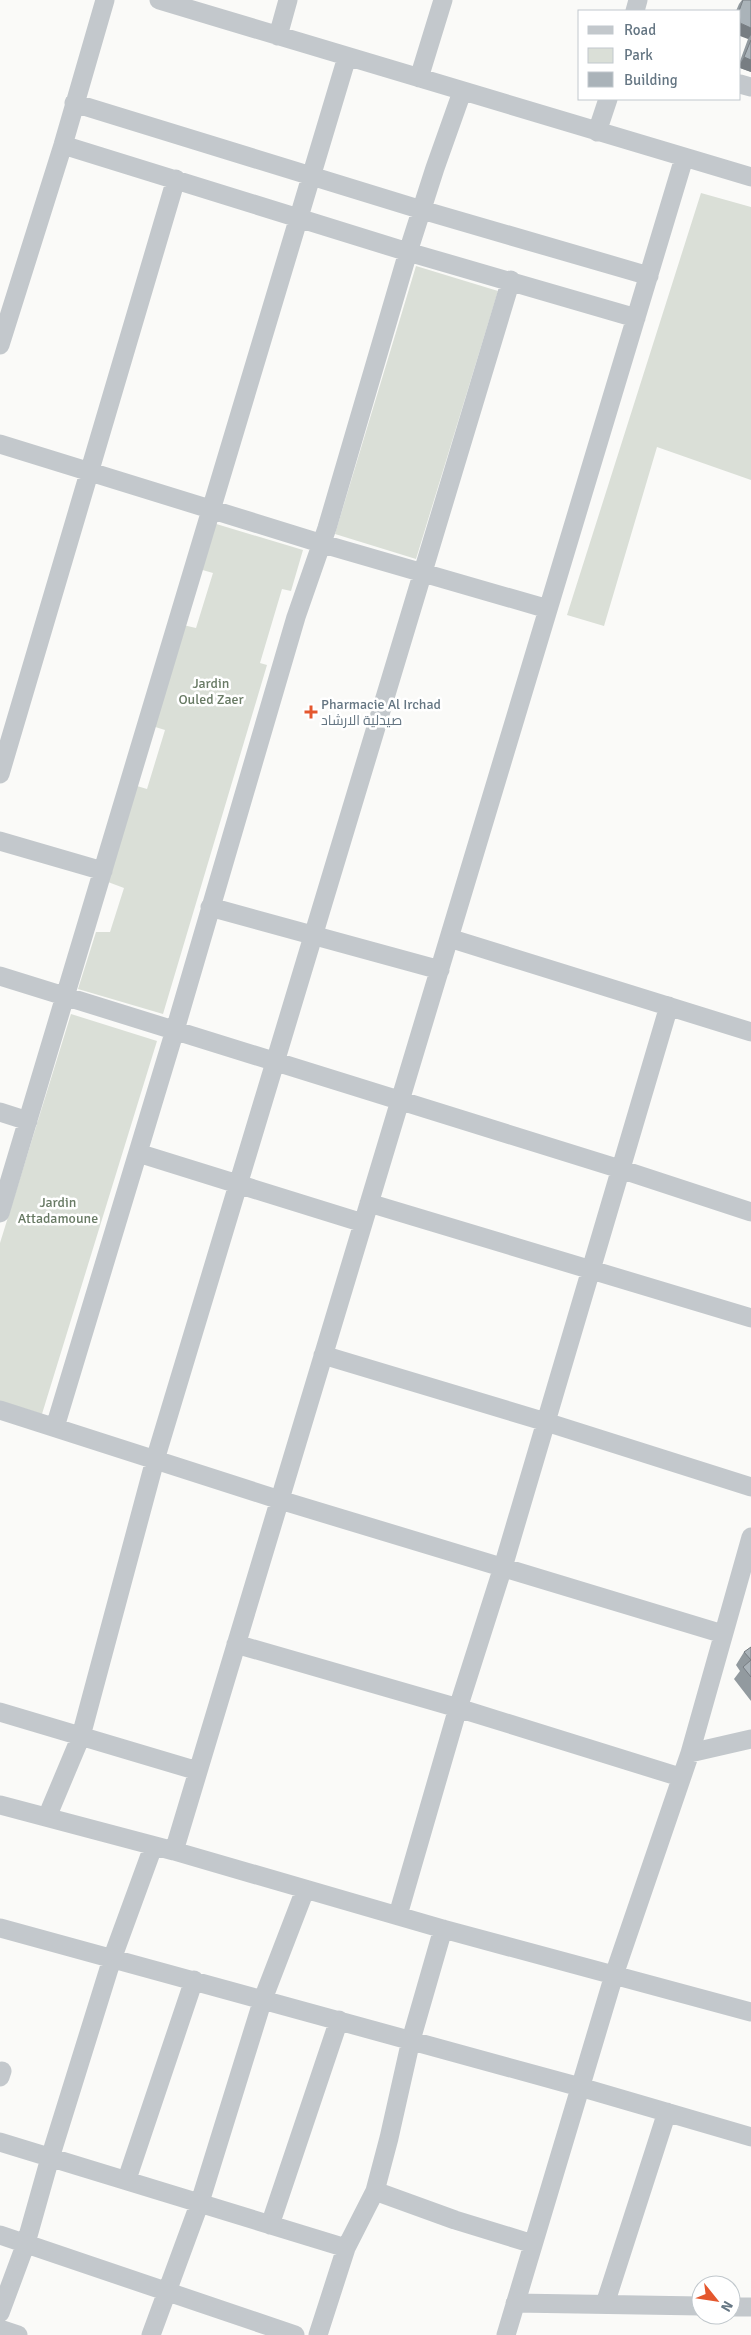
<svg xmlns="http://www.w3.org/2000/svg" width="751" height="2335" font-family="Signika,Cairo,sans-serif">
<rect width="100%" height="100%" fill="#fafaf8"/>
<path fill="#dadfd7" d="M701,193L751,207V480L657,447L604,626L567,615Z
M416,266L498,291L416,559L335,534Z
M213,523L303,550L291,591L282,589L260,663L267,665L163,1014L78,989L96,932H110L124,888L108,882L137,786L147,789L165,730L152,726L183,625L196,628L213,573L199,569Z
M71,1014L157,1041L42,1414L0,1401V1243Z"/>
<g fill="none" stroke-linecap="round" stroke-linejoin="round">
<path stroke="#c3c8cc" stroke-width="19" d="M159,0L751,177
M635,11L638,0
M278,36L288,0
M419,78L443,0
M740,84L751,87
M74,103L422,210L649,276
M597,132L608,99
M63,145L408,252L636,318
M0,345L63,145L105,0
M0,444L323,544L548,609
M0,774L176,179
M0,841L103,871
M210,907L440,970
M449,938L751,1032
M0,976L620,1169L751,1212
M0,1112L28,1121
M138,1153L363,1223
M369,1203L751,1318
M0,1213L347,57
M323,1355L546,1422L751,1487
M0,1410L280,1500L723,1634
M55,1427L175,1030L296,617L327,528L408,252L435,168L462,92
M236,1644L458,1708L680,1777
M0,1712L198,1771
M690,1753L751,1739
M0,1805L174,1851L443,1929L751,2012
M47,1817L81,1736L155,1460L511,280
M174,1851L684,158
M398,1915L458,1708L503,1567L669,1006
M0,1928L580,2087L751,2137
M0,2077L2,2071
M0,2142L346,2248
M127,2179L194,1980
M375,2191L455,2220L533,2244
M270,2225L339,2020
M0,2235L295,2335
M515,2303L701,2306
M605,2304L667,2112
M731,2307H751
M0,2313L26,2243L50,2158L112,1959L153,1847
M0,2329L18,2335
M151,2335L200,2202L263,1999L305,1890
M318,2335L346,2248L375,2191L389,2138L411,2040L443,1929
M506,2335L614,1975L690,1753L751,1537"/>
</g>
<path fill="#929a9f" d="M742,0H751V72L740,68V61L748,39L740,11H736L739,4Z
M751,1647V1701L734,1679L740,1671L736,1665L744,1652Z"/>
<path fill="#777d82" d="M740,23L751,28V35L748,39L740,36Z
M744,57L751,60V72L740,68V64Z"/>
<path fill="#aab3b9" stroke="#777d82" d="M743,0H751V28L740,23L739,11Z
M751,40V60L744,57Z
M751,1647V1677L743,1667L751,1660L744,1652Z"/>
<path fill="#e4572e" stroke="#fff" stroke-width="2" d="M308.5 704.5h5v5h5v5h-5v5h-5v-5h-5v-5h5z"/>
<g text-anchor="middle" stroke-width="5" stroke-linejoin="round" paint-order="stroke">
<g font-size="14" fill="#687a64" stroke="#fff">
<text x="211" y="688">Jardin<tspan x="211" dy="16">Ouled Zaer</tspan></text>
<text x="58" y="1207">Jardin<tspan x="58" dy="16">Attadamoune</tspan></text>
</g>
<g font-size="14" fill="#657683" stroke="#fff" text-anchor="start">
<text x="321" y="709">Pharmacie Al Irchad<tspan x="321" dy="16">صيدلية الارشاد</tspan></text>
</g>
</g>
<rect x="578" y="10" width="162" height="90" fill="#ffffff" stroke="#c1c8cd"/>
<rect x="588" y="26" width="25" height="8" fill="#c3c8cc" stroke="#c1c8cd"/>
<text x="624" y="35" font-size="15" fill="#657683">Road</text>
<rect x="588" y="48" width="25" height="15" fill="#dadfd7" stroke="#c1c8cd"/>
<text x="624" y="60" font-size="15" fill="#657683">Park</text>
<rect x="588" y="72" width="25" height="15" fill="#aab3b9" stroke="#c1c8cd"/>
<text x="624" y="85" font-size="15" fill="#657683">Building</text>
<g transform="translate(716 2300) rotate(120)"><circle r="24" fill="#ffffff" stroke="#c1c8cd"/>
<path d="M0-4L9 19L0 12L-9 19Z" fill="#e4572e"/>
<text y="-8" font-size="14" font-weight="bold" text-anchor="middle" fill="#657683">N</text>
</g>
</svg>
